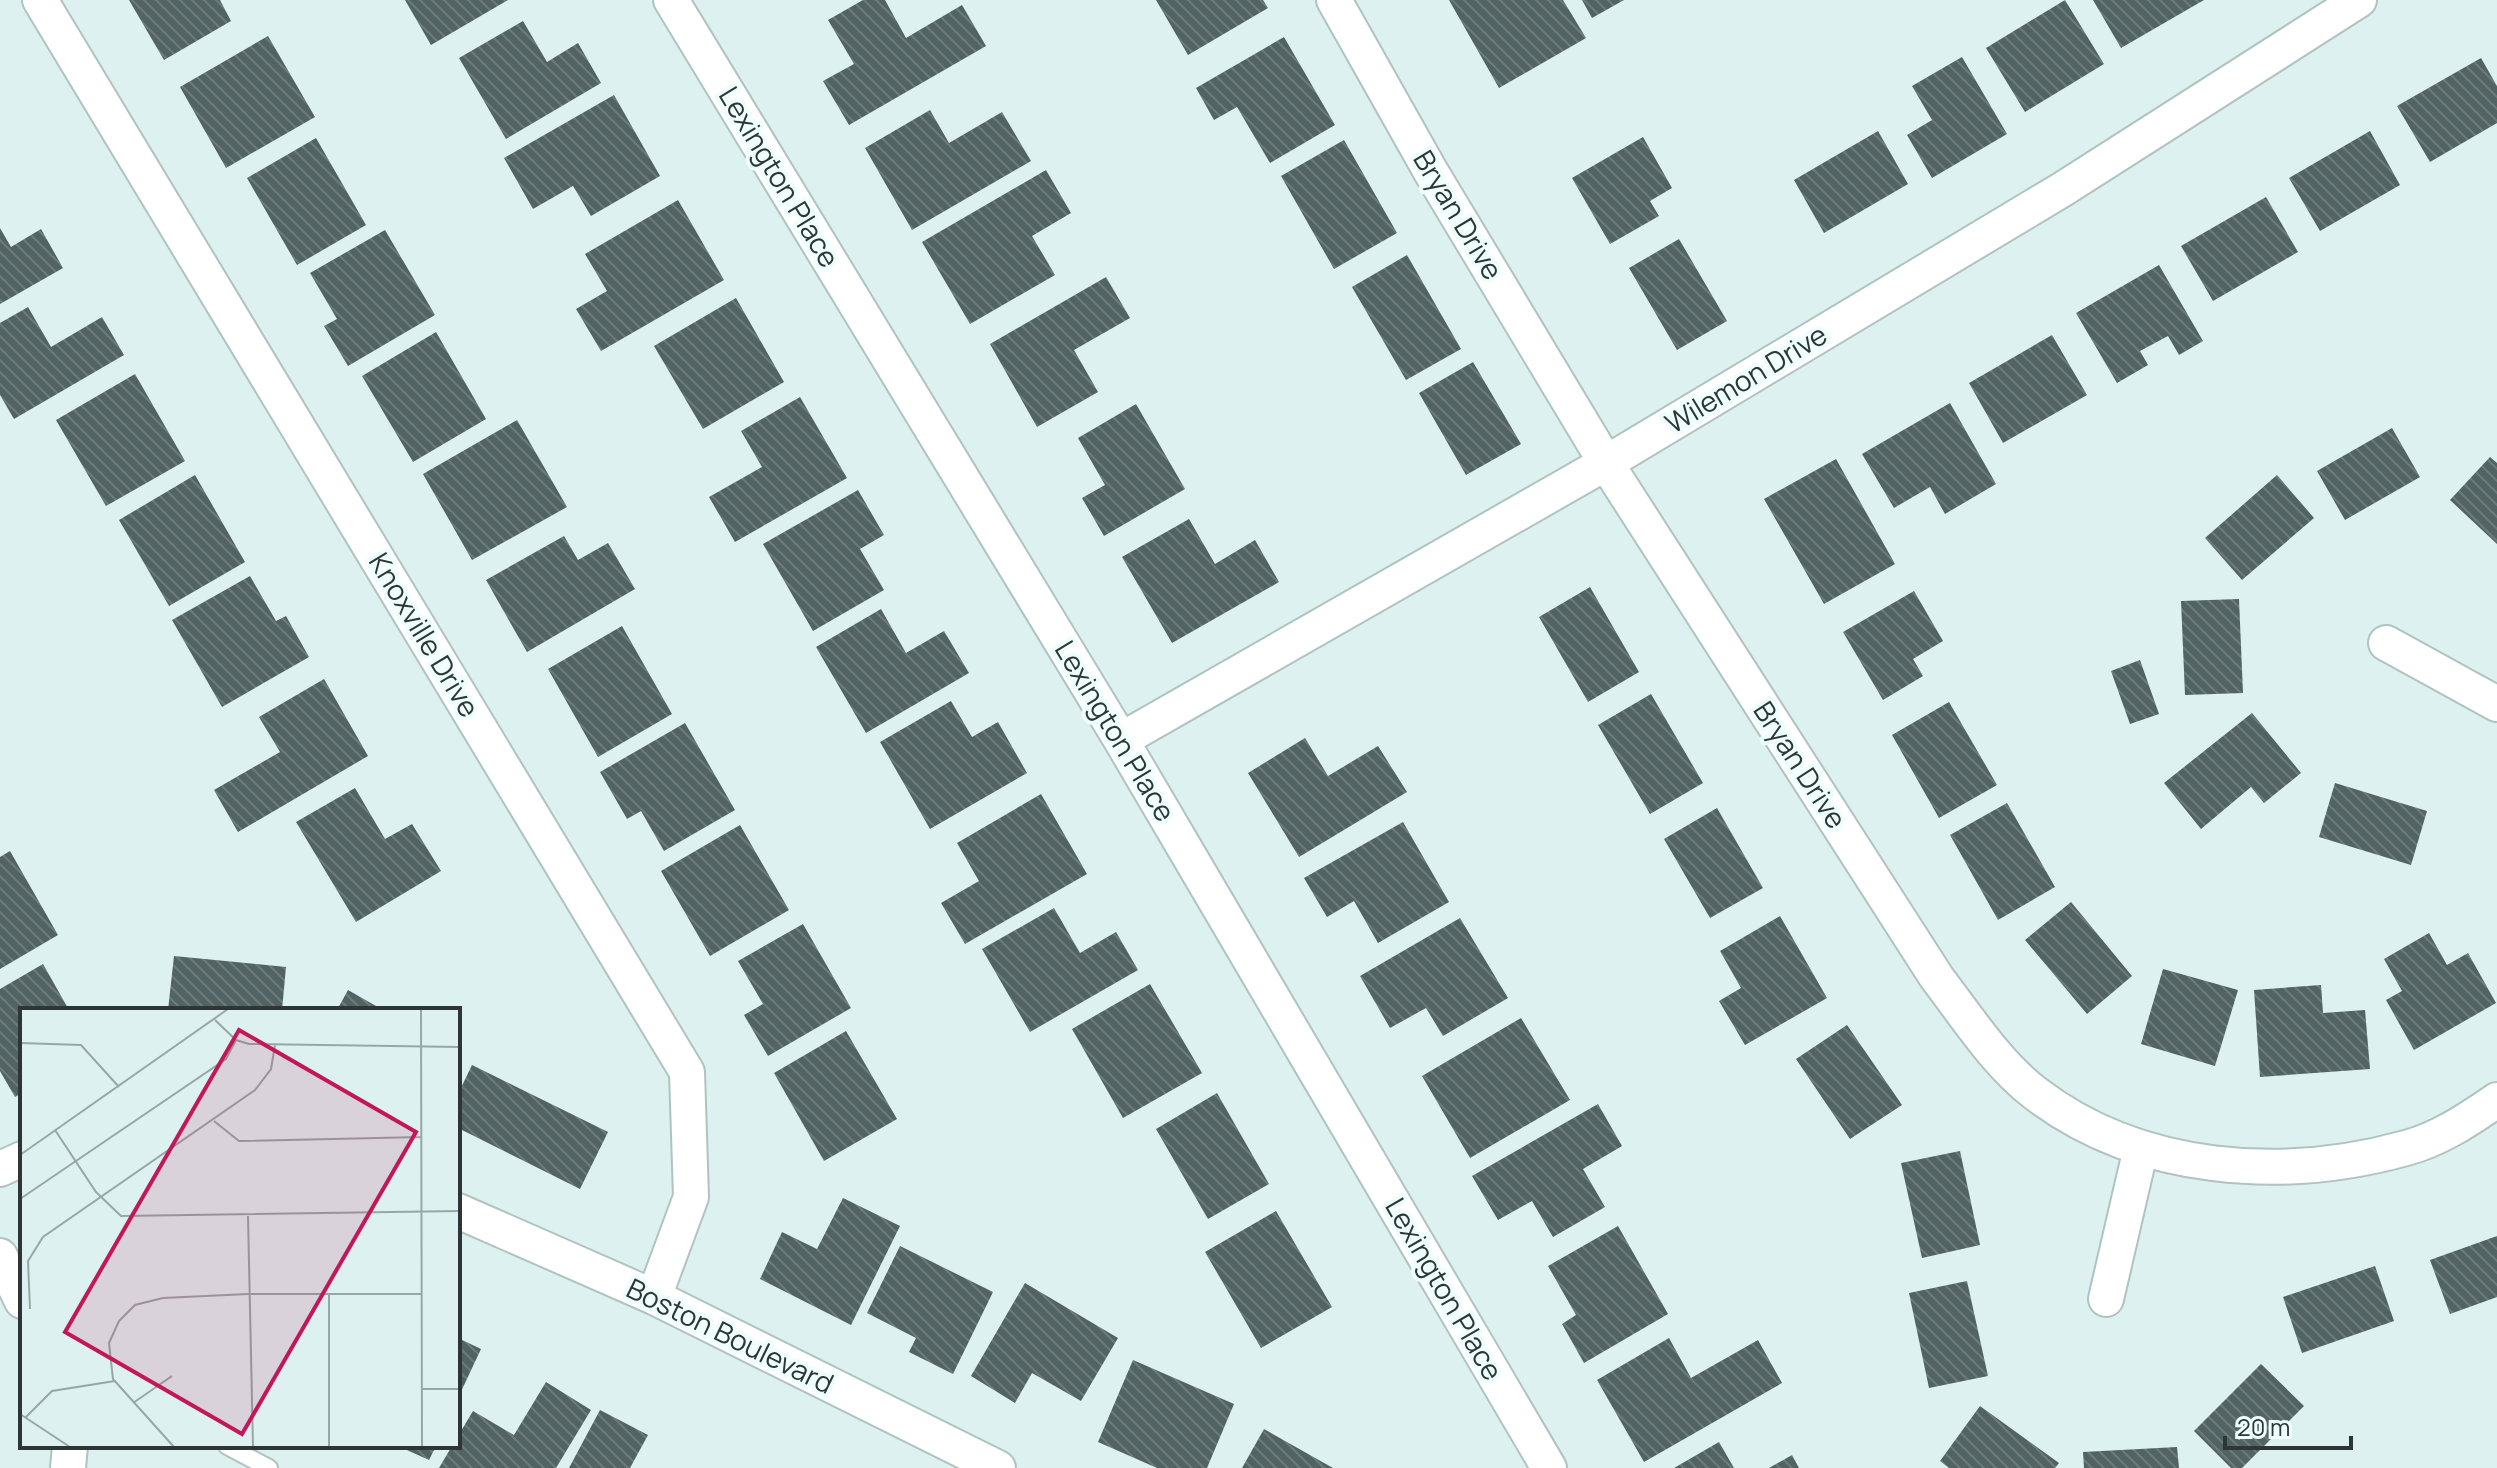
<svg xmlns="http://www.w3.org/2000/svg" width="2497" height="1468" font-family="Manrope,sans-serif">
<defs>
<pattern id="building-back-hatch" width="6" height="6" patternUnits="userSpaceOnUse" patternTransform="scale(2)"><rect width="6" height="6" fill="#516362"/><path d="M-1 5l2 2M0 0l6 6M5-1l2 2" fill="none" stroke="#6d7b7a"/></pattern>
</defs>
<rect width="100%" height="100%" fill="#ddf2f0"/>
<path fill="url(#building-back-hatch)" d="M129,0H220L231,21L164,60Z
M405,0H508L431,45Z
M863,0H885L906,38L962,5L986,46L849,125L823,81L854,64L828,20Z
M1156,0H1263L1268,8L1188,55Z
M1449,0H1563L1586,38L1499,88Z
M1582,0H1624L1592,18Z
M2065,0L2104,64L2025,112L1986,48Z
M2093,0H2204L2121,48Z
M523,21L547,62L578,43L601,83L506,139L459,58Z
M268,36L315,117L226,168L180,87Z
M1284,37L1335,125L1270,163L1237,107L1214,120L1196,88Z
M1962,57L2007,134L1932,178L1907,135L1932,120L1912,86Z
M2481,58L2497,86V123L2430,162L2397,106Z
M614,95L660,176L591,216L573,186L533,209L504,158Z
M930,110L949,143L1002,112L1031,161L912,230L865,148Z
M1878,131L1908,184L1824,233L1794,180Z
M2370,131L2400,185L2320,231L2289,178Z
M1643,137L1672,188L1650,201L1659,216L1610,244L1572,178Z
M316,138L366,225L297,265L247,178Z
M1344,140L1397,233L1334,269L1281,176Z
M1046,170L1071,213L1032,236L1055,275L970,324L922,242Z
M2266,197L2298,252L2213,301L2181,246Z
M678,200L724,280L601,351L576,309L607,291L585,254Z
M0,228L11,247L41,229L63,268L0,304Z
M385,230L435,315L348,366L324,326L337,319L310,273Z
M1679,239L1727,321L1677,350L1629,268Z
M1407,255L1461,349L1406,380L1352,287Z
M2159,265L2203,341L2179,355L2168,336L2140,351L2148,365L2117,383L2076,313Z
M1106,277L1130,318L1074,350L1098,392L1037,427L990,344Z
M736,298L784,382L703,429L654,346Z
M28,307L51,347L102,317L124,355L14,419L0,395V323Z
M436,332L486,419L413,462L362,376Z
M2052,335L2087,395L2003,443L1969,383Z
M1473,362L1521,444L1466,475L1419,393Z
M135,374L185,461L106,506L56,420Z
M800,397L847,478L735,542L709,497L762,467L741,431Z
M1950,403L1996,484L1945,514L1930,487L1894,508L1862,454Z
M1136,404L1185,489L1104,536L1082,498L1105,485L1078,438Z
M517,420L567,507L472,560L423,474Z
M2392,428L2420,477L2345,520L2317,471Z
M2490,457L2497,463V544L2450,500Z
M1836,459L1895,564L1824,604L1764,499Z
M195,475L245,562L169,606L119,520Z
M2277,475L2314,518L2242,580L2205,538Z
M858,490L884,535L860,549L884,590L813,631L763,544Z
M1189,519L1215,564L1255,540L1279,582L1172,643L1122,557Z
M564,536L578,560L608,543L635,589L527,652L486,580Z
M250,576L276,621L286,616L309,657L222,707L172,620Z
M1590,587L1639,672L1588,702L1539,617Z
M1914,591L1943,641L1913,659L1923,676L1883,700L1843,632Z
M2239,599L2243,693L2185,695L2181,601Z
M881,609L906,653L944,631L969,673L866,733L816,647Z
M622,626L672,714L598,757L548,669Z
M2140,660L2159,714L2130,724L2111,671Z
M324,679L368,756L238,832L214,790L280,752L259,717Z
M1651,694L1703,783L1650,814L1598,725Z
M951,701L972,737L998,722L1027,773L930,829L880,742Z
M1949,702L1997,785L1939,818L1892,735Z
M2252,713L2301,773L2264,803L2251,787L2201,829L2164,783Z
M685,723L735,810L664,851L641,811L627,819L600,772Z
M1305,738L1328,776L1378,746L1407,792L1299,857L1248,773Z
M2335,783L2427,811L2411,865L2319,837Z
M355,788L385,839L412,824L441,871L356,922L296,822Z
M1041,794L1087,874L965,944L941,903L979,881L957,843Z
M2007,803L2055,887L1998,920L1950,835Z
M1717,808L1763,888L1710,918L1664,839Z
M1403,822L1449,902L1378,943L1354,901L1327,917L1304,878Z
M740,825L789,910L710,956L661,871Z
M10,851L58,935L0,969V857Z
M2071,902L2132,976L2087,1014L2025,940Z
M1054,908L1080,953L1116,932L1138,970L1030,1032L982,949Z
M1780,916L1827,998L1745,1045L1719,1001L1741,988L1720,951Z
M1460,918L1508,998L1443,1036L1426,1008L1390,1028L1360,976Z
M803,924L851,1008L768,1056L744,1015L763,1004L738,961Z
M2429,933L2447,965L2468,953L2496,1003L2414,1050L2386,1000L2402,991L2384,959Z
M174,956L286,967L282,1010H168Z
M43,964L69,1010H22V1093L15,1097L0,1071V989Z
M2163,969L2238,990L2215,1066L2141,1044Z
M1150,984L1202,1073L1123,1118L1072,1029Z
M2321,985L2323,1013L2365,1010L2370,1069L2260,1077L2254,990Z
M348,990L383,1010H337Z
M1521,1018L1570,1100L1470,1158L1422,1076Z
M1847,1025L1902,1105L1850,1139L1796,1059Z
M846,1031L897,1119L824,1161L774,1073Z
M472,1065L608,1132L580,1189L458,1128V1094Z
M1217,1093L1269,1184L1208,1219L1156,1129Z
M1598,1104L1622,1146L1583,1169L1605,1207L1553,1237L1532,1201L1498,1220L1472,1176Z
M1960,1151L1980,1245L1922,1258L1901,1163Z
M843,1198L900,1226L851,1325L760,1279L782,1232L817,1249Z
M1276,1211L1332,1307L1261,1348L1205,1252Z
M1618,1226L1668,1314L1584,1363L1562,1324L1576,1315L1548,1266Z
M2497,1236V1297L2450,1314L2430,1260Z
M900,1246L993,1292L953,1374L909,1352L916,1338L867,1313Z
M2375,1266L2394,1321L2302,1353L2283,1297Z
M1967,1281L1988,1376L1929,1388L1909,1293Z
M1025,1283L1118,1338L1081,1401L1032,1373L1015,1403L971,1376Z
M458,1338L481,1349L458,1398Z
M1669,1338L1691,1378L1758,1340L1782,1383L1644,1462L1597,1380Z
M1133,1360L1234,1404L1207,1468H1157L1098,1442Z
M2261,1364L2304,1406L2242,1468H2231L2194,1431Z
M546,1382L591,1410L556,1468H439L452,1446H458V1436L473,1411L514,1435Z
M1980,1406L2059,1463L2055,1468H1949L1940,1461Z
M600,1410L648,1435L630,1468H569Z
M1264,1429L1333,1468H1242Z
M1719,1442L1734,1468H1674Z
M398,1446H436L429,1460Z
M2177,1447L2179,1468H2084L2083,1452Z
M1792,1455L1799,1468H1769Z"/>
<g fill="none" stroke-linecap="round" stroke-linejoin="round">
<defs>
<path id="service" d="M227,1446L269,1468"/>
<path id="minor" d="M40,0L687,1072L691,1197L654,1297
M671,0L1121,740L1549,1468
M1334,0L1431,172L1606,463L1937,978C1967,1017 1996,1063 2035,1093C2139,1173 2284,1182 2406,1148C2440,1139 2469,1119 2497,1100
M2386,643L2497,704
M1121,740L1606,463L2063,189L2359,0
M0,1169L22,1159
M458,1211L654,1297L998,1468
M0,1256L22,1301
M2106,1299L2141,1148
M68,1468L70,1446"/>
</defs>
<use href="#service" stroke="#afc3c1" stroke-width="20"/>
<use href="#minor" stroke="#afc3c1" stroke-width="38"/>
<use href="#service" stroke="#fff" stroke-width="16"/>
<use href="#minor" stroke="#fff" stroke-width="34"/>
</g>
<g text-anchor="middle" stroke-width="8" stroke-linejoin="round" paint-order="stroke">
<g font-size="28" fill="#2e3635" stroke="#eefefd">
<text transform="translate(779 177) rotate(59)" y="10">Lexington Place</text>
<text transform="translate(1458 215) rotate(59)" y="10">Bryan Drive</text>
<text transform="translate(1746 379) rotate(-31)" y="10">Wilemon Drive</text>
<text transform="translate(424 635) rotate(59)" y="10">Knoxville Drive</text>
<text transform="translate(1115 731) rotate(59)" y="10">Lexington Place</text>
<text transform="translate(1800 765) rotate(57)" y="10">Bryan Drive</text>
<text transform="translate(1444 1289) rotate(60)" y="10">Lexington Place</text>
<text transform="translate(730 1336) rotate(26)" y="10">Boston Boulevard</text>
</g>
</g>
<g transform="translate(20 1008)">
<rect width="440" height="440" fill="#ddf2f0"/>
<path fill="none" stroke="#97a7a5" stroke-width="2" d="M401,1L402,439M195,12L216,32L229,36L440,39M0,35L61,37L99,79M194,113L219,133L401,129M35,122L76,184L101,208L440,203M0,147L208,1M0,191L206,51L216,32M228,208L233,439M10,301L8,253L23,229L235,82L251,61L255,37M401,381H440M113,395L152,368M0,406L50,439M6,409L32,383L95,373M154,439L93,371L89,335L99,313L115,297L143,290L228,286H401M309,439V285"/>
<path fill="#c2185b" fill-opacity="0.15" stroke="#c2185b" stroke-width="4" d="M219,22L396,124L222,426L45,324Z"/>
<rect width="440" height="440" fill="none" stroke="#2e3635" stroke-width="4"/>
</g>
<path d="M2225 1436v12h126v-12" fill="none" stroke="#2e3635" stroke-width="4"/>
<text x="2237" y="1436" font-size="24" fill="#2e3635" stroke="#eefefd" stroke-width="6" paint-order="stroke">20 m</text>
</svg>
